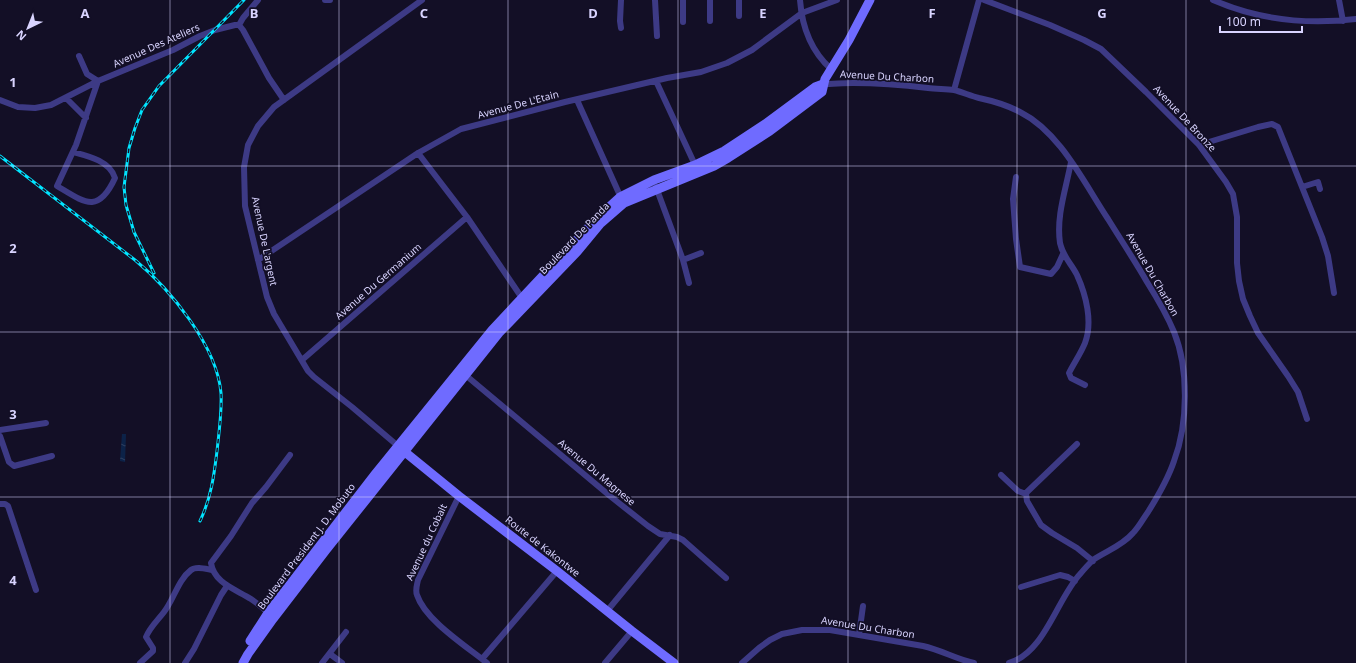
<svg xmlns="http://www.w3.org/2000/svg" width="1356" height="663" font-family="'Noto Sans',sans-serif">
<defs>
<pattern id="water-ripples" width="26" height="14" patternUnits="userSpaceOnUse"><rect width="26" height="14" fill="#0c2248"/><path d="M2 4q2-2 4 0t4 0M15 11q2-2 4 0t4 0" fill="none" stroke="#2f4163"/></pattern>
</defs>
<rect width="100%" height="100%" fill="#130f26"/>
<path fill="url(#water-ripples)" d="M122,434H126L125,462L120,461Z"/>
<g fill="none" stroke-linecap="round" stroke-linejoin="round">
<path stroke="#3d3a85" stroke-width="6" d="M325,0H330
M621,0L620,21L621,28
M655,0L657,36
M710,0V21
M800,0C802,27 811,51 831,69
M984,0L1050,25L1084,40L1101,49L1146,92L1199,145L1226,182L1233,194L1237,217V263L1239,281L1243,299L1250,316L1258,333L1288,376L1298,392L1307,419
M1213,0C1259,20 1307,25 1356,19
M1339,0L1343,21
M739,16V0
M683,22V0
M239,25L243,18L258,0
M656,81L696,167
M823,84C833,84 843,83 853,83C878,83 903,85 928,88C936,89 945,89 954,90C962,92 971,96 979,98C993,101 1007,105 1020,112C1060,132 1084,183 1108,219C1121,240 1135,261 1147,282C1157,298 1167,315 1174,332C1189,369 1188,424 1174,461C1168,479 1158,496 1148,512C1143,519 1139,527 1133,533C1122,546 1106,551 1093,560C1089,564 1085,568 1081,573C1057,598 1045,653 1009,663
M954,90L979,0
M66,98L86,118
M0,100L18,107L35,108L51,105L98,81L173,50L200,36L215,30L235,25H239L243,30L269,78L284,100
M577,100L622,200
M1199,145L1258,127L1272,124L1278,127L1322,237L1328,256L1334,293
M73,152C88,156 110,161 115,178C98,215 84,202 57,186L76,145L98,81L87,74L79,56
M418,153L467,217L524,301
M1071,162C1066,189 1056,216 1060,243C1063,257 1071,263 1077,275C1086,295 1093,322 1085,343C1081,353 1074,363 1069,373L1071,378L1085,385
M1016,177L1013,199L1016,239L1020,267L1051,274L1057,267L1063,254
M656,187L683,260L689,283
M1302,187L1318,182L1320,189
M258,260L418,153L461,129L565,102L667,78L701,72L727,63L752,50L802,13L837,0
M683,260L701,253
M302,360L467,217
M463,373L610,496L648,526L660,534L677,537L683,540L726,578
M0,430L46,423
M0,436L9,462L14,466L52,456
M1077,444L1027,492L1026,494L1027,501L1041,525L1052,533L1077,548L1093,561
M398,446L352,407L314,377L308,371L274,314L267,297L245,206L244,167L248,145L258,126L274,107L422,0
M1001,475L1018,491L1026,494
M459,496L418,580C417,585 415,590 417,595C425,620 466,646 487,663
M0,504H5L8,506L36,590
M1021,587L1060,575L1068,577L1075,581
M607,611L670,535
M268,613C263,608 257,603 251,599C235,589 214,583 211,563L231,536L252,503L266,487L290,455
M859,635L863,606
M330,654L342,663
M482,659L557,571
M140,663L153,651V648L146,637C150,627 158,620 164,612C174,599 178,580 191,570C196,566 206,569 212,570
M185,663L194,649L221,595L227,586
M322,663L346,632
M605,663L632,631
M742,663L759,648L770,640L782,634L802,630H830L923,646C941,650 956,659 974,663"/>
<path stroke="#6f6bff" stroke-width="9" d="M400,448L459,496L557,571L632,631L674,663
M250,641L268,613L376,473L492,330L597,218L620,197L654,180L695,165L724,151L765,124L815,87L823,84
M243,663L248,654L273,619L326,550L499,333L577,252L601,223L624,203L714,166L728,158L770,131L822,92L825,79L849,40L870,0"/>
<defs>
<path id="rail" d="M0,156L135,260C170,289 217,346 221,393C222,412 219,432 217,451C214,476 211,498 200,521
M154,273L134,232L126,205L124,187L129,148L135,128L142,110L159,86L244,0"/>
</defs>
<use href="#rail" stroke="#00e5ff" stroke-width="3"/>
<use href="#rail" stroke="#130f26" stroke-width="1.5" stroke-dasharray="4.5" stroke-linecap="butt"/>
</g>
<path fill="none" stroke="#d9d4ff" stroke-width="1" stroke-opacity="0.55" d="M170,0V663M339,0V663M508,0V663M678,0V663M848,0V663M1017,0V663M1186,0V663M0,166H1356M0,332H1356M0,497H1356"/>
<g text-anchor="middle" stroke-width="3.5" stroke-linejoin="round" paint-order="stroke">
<g font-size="10" fill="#d9d4ff" stroke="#130f26">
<text transform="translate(156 45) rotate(-24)" y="4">Avenue Des Ateliers</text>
<text transform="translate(887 76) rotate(3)" y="4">Avenue Du Charbon</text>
<text transform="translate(518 104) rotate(-15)" y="4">Avenue De L'Etain</text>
<text transform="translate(1185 118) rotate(47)" y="4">Avenue De Bronze</text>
<text transform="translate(574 238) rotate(-46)" y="4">Boulevard De Panda</text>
<text transform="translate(265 241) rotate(78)" y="4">Avenue De L'argent</text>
<text transform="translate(1153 274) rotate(60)" y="4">Avenue Du Charbon</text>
<text transform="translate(378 281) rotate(-41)" y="4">Avenue Du Germanium</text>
<text transform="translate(597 472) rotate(40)" y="4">Avenue Du Magnese</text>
<text transform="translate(426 542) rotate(-65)" y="4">Avenue du Cobalt</text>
<text transform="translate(306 546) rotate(-53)" y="4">Boulevard President J. D. Mobuto</text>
<text transform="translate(543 546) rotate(38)" y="4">Route de Kakontwe</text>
<text transform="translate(868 627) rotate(9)" y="4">Avenue Du Charbon</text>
</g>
</g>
<g font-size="13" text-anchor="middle" font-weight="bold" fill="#d9d4ff" stroke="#130f26" stroke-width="3.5" stroke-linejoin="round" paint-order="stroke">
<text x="85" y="18">A</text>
<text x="254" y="18">B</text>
<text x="424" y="18">C</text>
<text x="593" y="18">D</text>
<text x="763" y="18">E</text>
<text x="932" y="18">F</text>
<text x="1102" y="18">G</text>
<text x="13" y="87">1</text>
<text x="13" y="253">2</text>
<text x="13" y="419">3</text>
<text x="13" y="585">4</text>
</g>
<g transform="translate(28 28) rotate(223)" stroke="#130f26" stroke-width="3" paint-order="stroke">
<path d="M0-3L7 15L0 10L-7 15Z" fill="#d9d4ff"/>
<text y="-6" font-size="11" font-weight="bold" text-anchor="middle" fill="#d9d4ff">N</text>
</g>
<path d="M1220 26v6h82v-6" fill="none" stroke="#d9d4ff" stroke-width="2"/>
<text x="1226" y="26" font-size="12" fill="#d9d4ff" stroke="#130f26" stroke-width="3" paint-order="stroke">100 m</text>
</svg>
